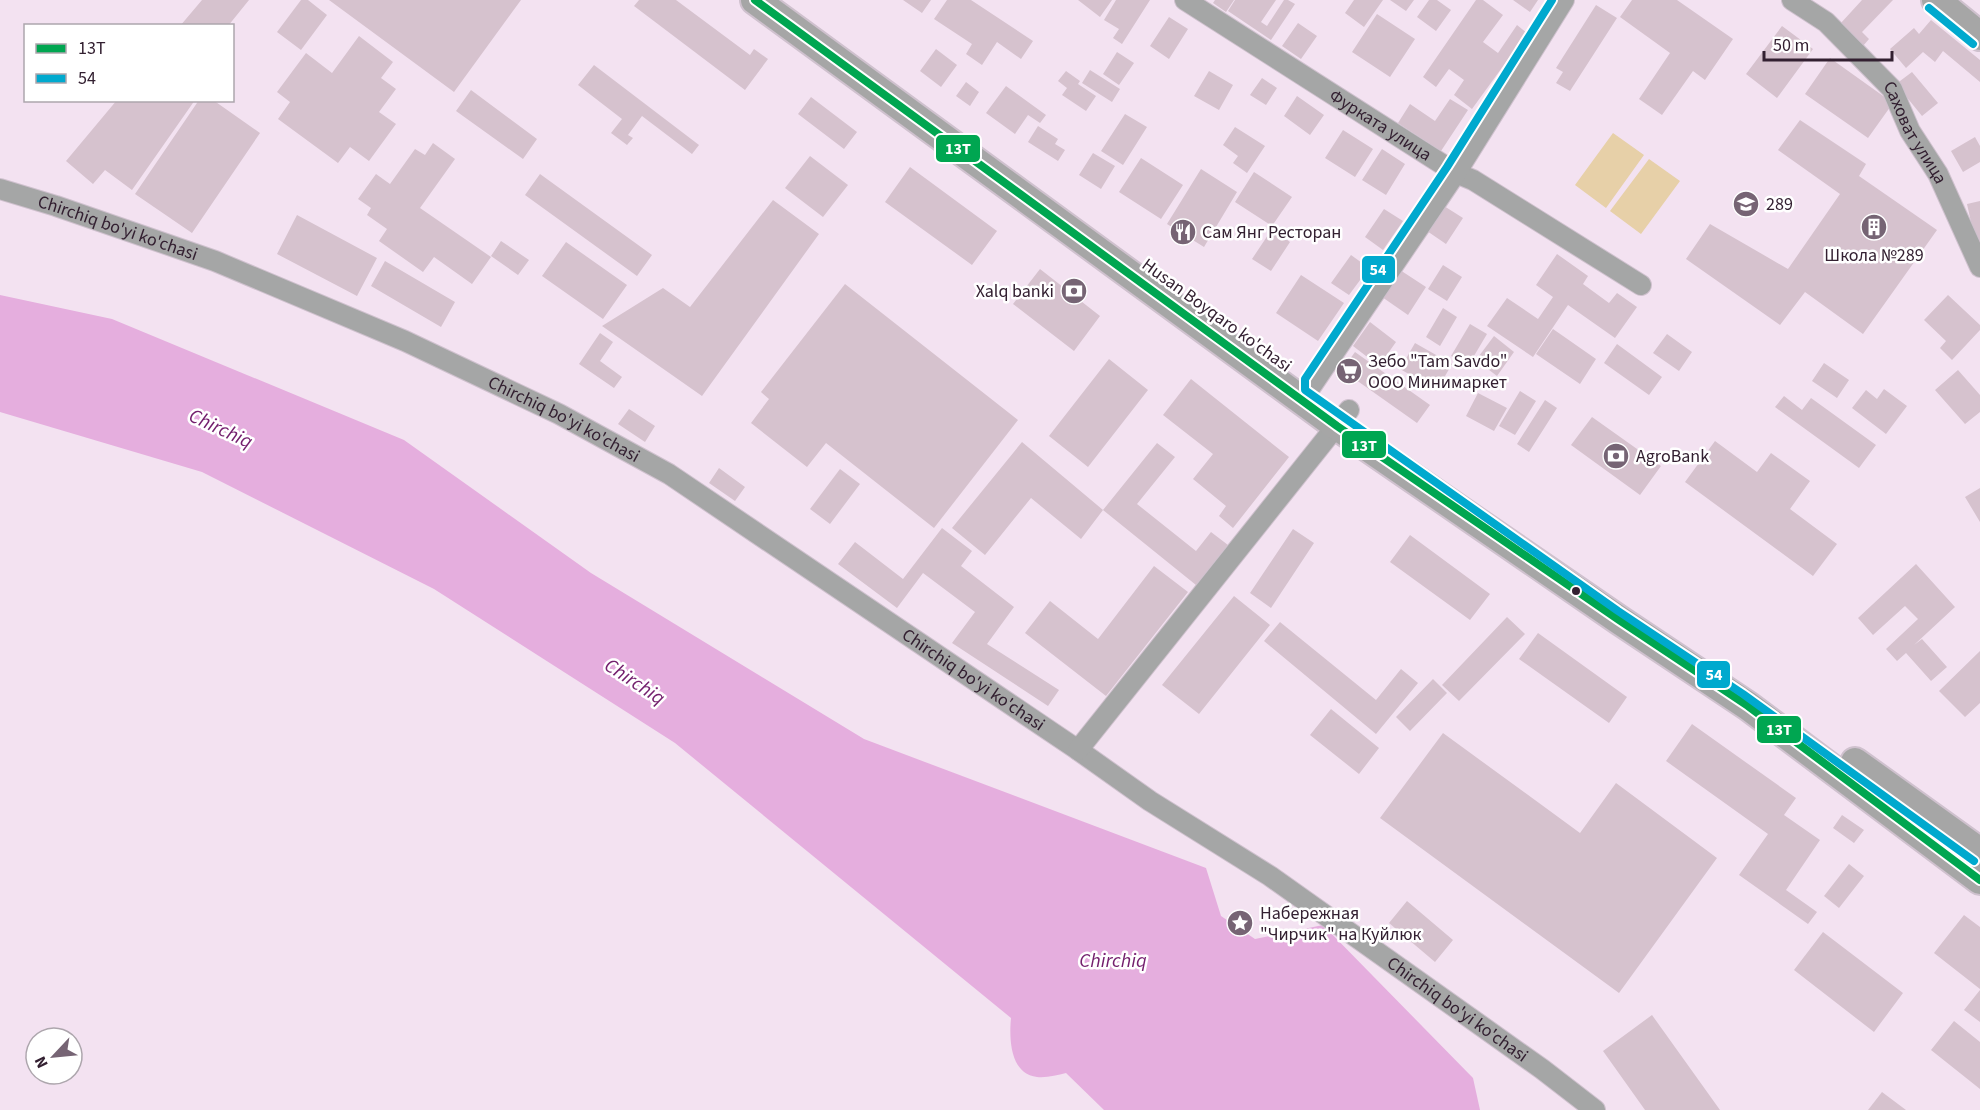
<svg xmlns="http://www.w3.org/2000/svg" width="1980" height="1110" font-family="'Source Sans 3',sans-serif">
<rect width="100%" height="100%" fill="#f3e2f1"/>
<path fill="#e7d0a8" d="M1613,133L1644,155L1606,208L1575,185Z
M1649,159L1680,181L1641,234L1610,211Z"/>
<path fill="#e5aede" d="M0,295L112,319L404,440L591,573L864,739L1206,868L1221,916L1255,939L1323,925L1473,1078L1480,1110H1104L1066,1073C1057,1075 1047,1078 1037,1077C1010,1074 1009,1039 1011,1018L675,743L434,589L202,472L0,412Z"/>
<path fill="#d6c2ce" d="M202,0H249L228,26H180Z
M301,0H308L327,15L301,50L277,32Z
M329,0H521L454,92Z
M639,0H676L750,55L754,49L768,59L745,90L634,6Z
M903,0H931L922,13Z
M947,0H971L1033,41L1021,59L997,42L982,65L966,54L972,44L934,19Z
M1078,0H1112L1100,17Z
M1116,0H1150L1122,44L1113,38L1119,29L1104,20Z
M1215,0H1234L1226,12L1213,3Z
M1235,0H1276L1261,22L1267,26L1284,0H1288L1295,4L1271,40L1228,11Z
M1354,0H1383L1364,27L1345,13Z
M1390,0H1414L1406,11Z
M1429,0H1437L1451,10L1436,31L1417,17Z
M1476,0H1483L1503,15L1483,42L1498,53L1517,25L1527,33L1472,109L1454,95L1464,80L1449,69L1436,87L1423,77Z
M1513,0H1538L1530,12Z
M1632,0H1677L1733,39L1705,80L1693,71L1662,115L1639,99L1670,53L1620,17Z
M1862,0H1893L1862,32L1869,39L1863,46L1840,24Z
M1596,5L1617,18L1570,91L1556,83L1563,72L1556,68Z
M1377,14L1415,39L1390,77L1352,52Z
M1169,17L1188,29L1169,59L1150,46Z
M1931,20L1980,60V82L1943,51L1935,62L1923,52L1906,68L1890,49L1914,28L1919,34Z
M1298,23L1317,36L1301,59L1282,46Z
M1782,26L1813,49L1777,98L1746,74Z
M359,36L393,62L381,78L396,89L379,112L396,124L369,161L350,147L338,163L278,119L290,102L277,92L306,53L332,73Z
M936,49L957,65L941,87L920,71Z
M1117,52L1134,63L1119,85L1103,74Z
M1830,58L1893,103L1868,138L1805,94Z
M594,65L699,145L692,154L642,116L628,135L633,138L627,145L611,133L622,119L578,85Z
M1090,70L1120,89L1112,102L1082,83Z
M1066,71L1080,81L1078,84L1096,96L1086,111L1062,95L1067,88L1058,81Z
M1209,71L1233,85L1219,110L1194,96Z
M1912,72L1938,103L1922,116L1896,84Z
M1262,78L1277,88L1266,105L1250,95Z
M966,82L979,92L970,106L956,96Z
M1006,86L1046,115L1040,123L1028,115L1015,134L986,113Z
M471,90L537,139L523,159L456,111Z
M1297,96L1324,115L1310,135L1284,116Z
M811,97L857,132L844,149L798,114Z
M1450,99L1468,110L1441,151L1398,123L1410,104L1435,121Z
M117,100H195L132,190L105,170L93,184L66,161Z
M199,100H213L260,133L192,233L135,194Z
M1125,114L1147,127L1123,165L1101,151Z
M1800,120L1866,164L1859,176L1937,230L1863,334L1805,292L1780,325L1686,259L1710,224L1788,269L1840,194L1778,150Z
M1038,126L1058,139L1055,144L1065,150L1058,161L1028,142Z
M1235,127L1265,146L1247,173L1233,163L1238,156L1223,145Z
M1343,130L1373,149L1355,177L1325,158Z
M1975,137L1980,146V162L1963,172L1951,151Z
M433,143L455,159L420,208L491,257L472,284L434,257L423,272L379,241L387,229L367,215L371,208L358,199L376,174L390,184L415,149L425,155Z
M1382,149L1405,164L1386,195L1362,180Z
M1093,153L1115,166L1101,189L1079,175Z
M810,156L848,185L823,217L785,188Z
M1141,158L1183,185L1161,219L1119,192Z
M910,167L997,231L972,265L885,202Z
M1201,169L1237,192L1204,247L1167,224Z
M1254,172L1292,197L1272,226L1235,202Z
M540,174L652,255L637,276L525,195Z
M773,200L819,234L702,396L602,326L663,288L690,307Z
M1980,201V248L1977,249L1967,204Z
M1444,206L1463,218L1446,244L1427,231Z
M1384,209L1403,221L1383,250L1365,237Z
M297,215L377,258L357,296L277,254Z
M1272,229L1290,242L1271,271L1252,259Z
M501,241L529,260L518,275L491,256Z
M566,242L627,285L603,319L542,276Z
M1557,254L1588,276L1583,284L1609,303L1617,293L1637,307L1615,338L1568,305L1533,357L1487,326L1507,298L1538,319L1553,297L1536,285Z
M1351,255L1369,268L1349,295L1331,283Z
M385,261L455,302L441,327L371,286Z
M1443,265L1462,277L1447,301L1428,289Z
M1040,269L1100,316L1074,351L1013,304Z
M1400,270L1426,287L1408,315L1382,297Z
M1301,275L1344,303L1318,341L1276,313Z
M845,284L1018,420L934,528L826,443L807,467L751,423L769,399L761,392Z
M1948,295L1980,325V330L1952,360L1940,348L1946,341L1924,320Z
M1443,308L1457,317L1440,346L1426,337Z
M1370,322L1396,342L1379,366L1353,346Z
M1470,324L1487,334L1468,366L1451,356Z
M1553,329L1596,359L1580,384L1536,354Z
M600,333L613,342L600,361L622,377L614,388L579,364Z
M1667,334L1692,352L1679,371L1653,353Z
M1494,336L1514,352L1497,376L1476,360Z
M1415,343L1452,364L1437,390L1400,369Z
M1617,344L1662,377L1649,395L1604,363Z
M1355,352L1430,405L1417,423L1342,370Z
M1109,359L1148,390L1088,467L1049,436Z
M1824,363L1849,380L1837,398L1812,381Z
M1958,370L1980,395V412L1965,424L1935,390Z
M1191,379L1289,457L1233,528L1219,516L1226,506L1193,479L1213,454L1163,415Z
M1884,389L1907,406L1886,434L1852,408L1866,390L1877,399Z
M1520,391L1536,401L1515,435L1499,426Z
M1478,393L1507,408L1494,431L1466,416Z
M1784,396L1802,410L1811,398L1876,445L1859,468L1775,407Z
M1545,400L1557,408L1529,452L1517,444Z
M629,409L655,426L645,442L618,424Z
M1592,417L1661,466L1640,495L1571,445Z
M1715,441L1757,472L1771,453L1810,481L1790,509L1837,544L1813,576L1685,482Z
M1022,442L1103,510L1157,443L1175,457L1137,504L1196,551L1211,532L1228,545L1196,585L1103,510L1081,539L1031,498L985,555L952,528Z
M719,468L745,487L735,501L709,483Z
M840,469L860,484L830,524L810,509Z
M1980,488V522L1965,497Z
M942,528L972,551L961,566L1014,607L987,644L1059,690L1048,706L952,643L975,612L923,573L897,608L838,564L855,542L903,579Z
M1293,529L1314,543L1271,608L1250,593Z
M1410,535L1490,594L1470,620L1390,562Z
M1916,564L1955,607L1914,645L1922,639L1947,667L1931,681L1906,653L1897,661L1886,649L1918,619L1905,606L1873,635L1858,618Z
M1154,566L1188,592L1106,696L1025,633L1050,601L1098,639Z
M1234,596L1270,625L1199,714L1162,685Z
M1507,617L1525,634L1459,701L1442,685Z
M1280,622L1376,700L1401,669L1418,683L1376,734L1264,641Z
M1538,633L1627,697L1609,723L1519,659Z
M1980,651V703L1965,717L1939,691Z
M1433,679L1447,693L1410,731L1396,717Z
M1331,709L1379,748L1359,774L1310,735Z
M1692,724L1796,798L1784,815L1820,840L1786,890L1817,912L1808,924L1739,875L1768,834L1666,761Z
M1443,733L1580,833L1616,783L1717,858L1619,993L1380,818Z
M1842,815L1864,830L1854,843L1833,828Z
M1849,864L1864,876L1839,908L1824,896Z
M1407,901L1453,940L1435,962L1389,923Z
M1964,915L1980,927V989L1934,953Z
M1823,932L1903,993L1874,1032L1794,970Z
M1980,990V1022L1964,1010Z
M1652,1015L1720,1110H1645L1603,1051Z
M1954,1021L1980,1042V1089L1931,1050Z
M1882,1092L1906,1110H1868Z"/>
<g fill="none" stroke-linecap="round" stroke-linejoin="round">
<defs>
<g id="street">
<path id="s1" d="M1185,0L1456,173L1473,180L1641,285"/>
<path id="s2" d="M1792,0L1826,22L1892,89L1910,131L1938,174L1980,267"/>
<path id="s3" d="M0,189L56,206L215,261L405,341L559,414L669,474L1078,750L1150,801L1270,876L1542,1069L1595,1110"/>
<path d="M1302,400L1456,173L1564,0"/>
<path d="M1078,750L1349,410"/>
</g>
<path id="secondary" d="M755,0L1337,426L1619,620L1748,706L1980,880
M1936,0L1980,36
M1855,762L1980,852"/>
</defs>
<use href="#street" stroke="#cfc1ce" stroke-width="22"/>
<use href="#secondary" stroke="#cfc1ce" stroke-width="32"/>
<use href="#street" stroke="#a5a6a6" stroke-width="20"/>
<use href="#secondary" stroke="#a6a6a6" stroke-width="28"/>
<defs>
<path id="bus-1" d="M755,0L1337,426L1619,620L1748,706L1980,880"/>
<path id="bus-2" d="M1552,0L1447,167L1305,379V390L1618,611L1743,694L1974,861
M1929,8L1973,44"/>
</defs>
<use href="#bus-1" stroke="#fff" stroke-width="12"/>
<use href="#bus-2" stroke="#fff" stroke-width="12"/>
<use href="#bus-1" stroke="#00a651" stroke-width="8"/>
<use href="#bus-2" stroke="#00a9ce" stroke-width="8"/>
</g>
<defs>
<symbol id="school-disc" viewBox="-11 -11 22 22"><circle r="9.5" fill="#766474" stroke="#fff"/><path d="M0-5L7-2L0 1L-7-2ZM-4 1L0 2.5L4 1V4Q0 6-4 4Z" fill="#fff"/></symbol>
<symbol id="building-disc" viewBox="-11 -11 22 22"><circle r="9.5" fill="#766474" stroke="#fff"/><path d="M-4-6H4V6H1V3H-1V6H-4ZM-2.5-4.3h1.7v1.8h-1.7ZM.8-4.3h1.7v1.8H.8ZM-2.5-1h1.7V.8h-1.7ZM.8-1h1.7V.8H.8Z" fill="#fff"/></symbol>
<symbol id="restaurant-disc" viewBox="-11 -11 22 22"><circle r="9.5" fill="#766474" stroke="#fff"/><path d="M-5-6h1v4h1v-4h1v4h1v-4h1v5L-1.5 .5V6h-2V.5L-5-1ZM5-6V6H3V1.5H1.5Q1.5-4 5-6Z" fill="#fff"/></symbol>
<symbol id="bank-disc" viewBox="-11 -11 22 22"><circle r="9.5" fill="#766474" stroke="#fff"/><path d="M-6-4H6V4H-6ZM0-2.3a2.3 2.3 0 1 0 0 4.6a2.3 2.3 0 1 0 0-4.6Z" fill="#fff"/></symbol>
<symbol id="supermarket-disc" viewBox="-11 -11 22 22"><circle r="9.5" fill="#766474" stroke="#fff"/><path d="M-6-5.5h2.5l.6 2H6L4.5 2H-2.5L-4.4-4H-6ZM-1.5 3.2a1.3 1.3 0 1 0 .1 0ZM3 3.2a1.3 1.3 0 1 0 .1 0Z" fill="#fff"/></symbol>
<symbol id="sight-disc" viewBox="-11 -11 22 22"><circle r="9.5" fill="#766474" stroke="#fff"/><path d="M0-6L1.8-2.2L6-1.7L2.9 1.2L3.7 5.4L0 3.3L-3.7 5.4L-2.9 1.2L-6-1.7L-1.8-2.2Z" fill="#fff"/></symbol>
</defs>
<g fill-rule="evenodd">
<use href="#school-disc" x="1731" y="189" width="30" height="30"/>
<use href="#building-disc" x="1859" y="212" width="30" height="30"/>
<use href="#restaurant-disc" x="1168" y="217" width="30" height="30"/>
<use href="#bank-disc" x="1059" y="276" width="30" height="30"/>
<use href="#supermarket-disc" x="1334" y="356" width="30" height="30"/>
<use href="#bank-disc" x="1601" y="441" width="30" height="30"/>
<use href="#sight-disc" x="1225" y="908" width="30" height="30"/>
</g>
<circle fill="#332031" stroke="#fff" stroke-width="2" cx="1576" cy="591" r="5"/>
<g text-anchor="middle" stroke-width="5" stroke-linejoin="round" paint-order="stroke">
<g font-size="18" fill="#332031" stroke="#fff">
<text dy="6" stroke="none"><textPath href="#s1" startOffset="232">Фурката улица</textPath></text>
<text dy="6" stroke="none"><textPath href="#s2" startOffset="184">Саховат улица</textPath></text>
<text dy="6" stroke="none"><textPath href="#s3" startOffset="124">Chirchiq bo'yi ko'chasi</textPath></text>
<text transform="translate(1217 315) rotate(36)" y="6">Husan Boyqaro ko'chasi</text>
<text dy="6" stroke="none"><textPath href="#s3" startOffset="610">Chirchiq bo'yi ko'chasi</textPath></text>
<text dy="6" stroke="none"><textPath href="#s3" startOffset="1096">Chirchiq bo'yi ko'chasi</textPath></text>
<text dy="6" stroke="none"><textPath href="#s3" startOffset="1682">Chirchiq bo'yi ko'chasi</textPath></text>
</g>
<g font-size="18" fill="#332031" stroke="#fff" text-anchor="start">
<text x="1766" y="210">289</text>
<text x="1202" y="238">Сам Янг Ресторан</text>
<text x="1874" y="261" text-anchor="middle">Школа №289</text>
<text x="1054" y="297" text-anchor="end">Xalq banki</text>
<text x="1368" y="367">Зебо "Tam Savdo"<tspan x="1368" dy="21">ООО Минимаркет</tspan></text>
<text x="1636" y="462">AgroBank</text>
<text x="1260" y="919">Набережная<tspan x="1260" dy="21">"Чирчик" на Куйлюк</tspan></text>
</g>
<g font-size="20" font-style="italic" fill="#74206e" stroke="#fff">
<text transform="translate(221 428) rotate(25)" y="7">Chirchiq</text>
<text transform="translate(635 681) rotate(33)" y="7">Chirchiq</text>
<text x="1113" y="967">Chirchiq</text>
</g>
</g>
<g stroke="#fff" stroke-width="2">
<rect x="935" y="134" width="46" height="29" rx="6" fill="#00a651"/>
<rect x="1361" y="255" width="35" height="29" rx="6" fill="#00a9ce"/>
<rect x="1341" y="430" width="46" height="29" rx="6" fill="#00a651"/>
<rect x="1696" y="660" width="35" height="29" rx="6" fill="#00a9ce"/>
<rect x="1756" y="715" width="46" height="29" rx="6" fill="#00a651"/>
</g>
<g font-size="16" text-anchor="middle" font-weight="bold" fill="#fff">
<text x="958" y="154">13Т</text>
<text x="1378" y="275">54</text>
<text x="1364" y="451">13Т</text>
<text x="1714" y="680">54</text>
<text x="1779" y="735">13Т</text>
</g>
<rect x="24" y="24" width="210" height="78" fill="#ffffff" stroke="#ada6ad" stroke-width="1.5"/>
<rect x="36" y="44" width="30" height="9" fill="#00a651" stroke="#ada6ad" stroke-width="1.5"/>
<text x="78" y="54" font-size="18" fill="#332031">13Т</text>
<rect x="36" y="74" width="30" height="9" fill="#00a9ce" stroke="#ada6ad" stroke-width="1.5"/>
<text x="78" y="84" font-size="18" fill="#332031">54</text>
<g transform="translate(54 1056) rotate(244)"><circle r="28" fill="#ffffff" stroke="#ada6ad" stroke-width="1.5"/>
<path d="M0-4.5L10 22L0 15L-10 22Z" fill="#766474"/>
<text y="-9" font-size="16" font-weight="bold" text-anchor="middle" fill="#332031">N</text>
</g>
<path d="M1764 51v9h128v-9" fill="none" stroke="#332031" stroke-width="3"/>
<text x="1773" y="51" font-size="18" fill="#332031" stroke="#ffffff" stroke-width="4.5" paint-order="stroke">50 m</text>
</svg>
